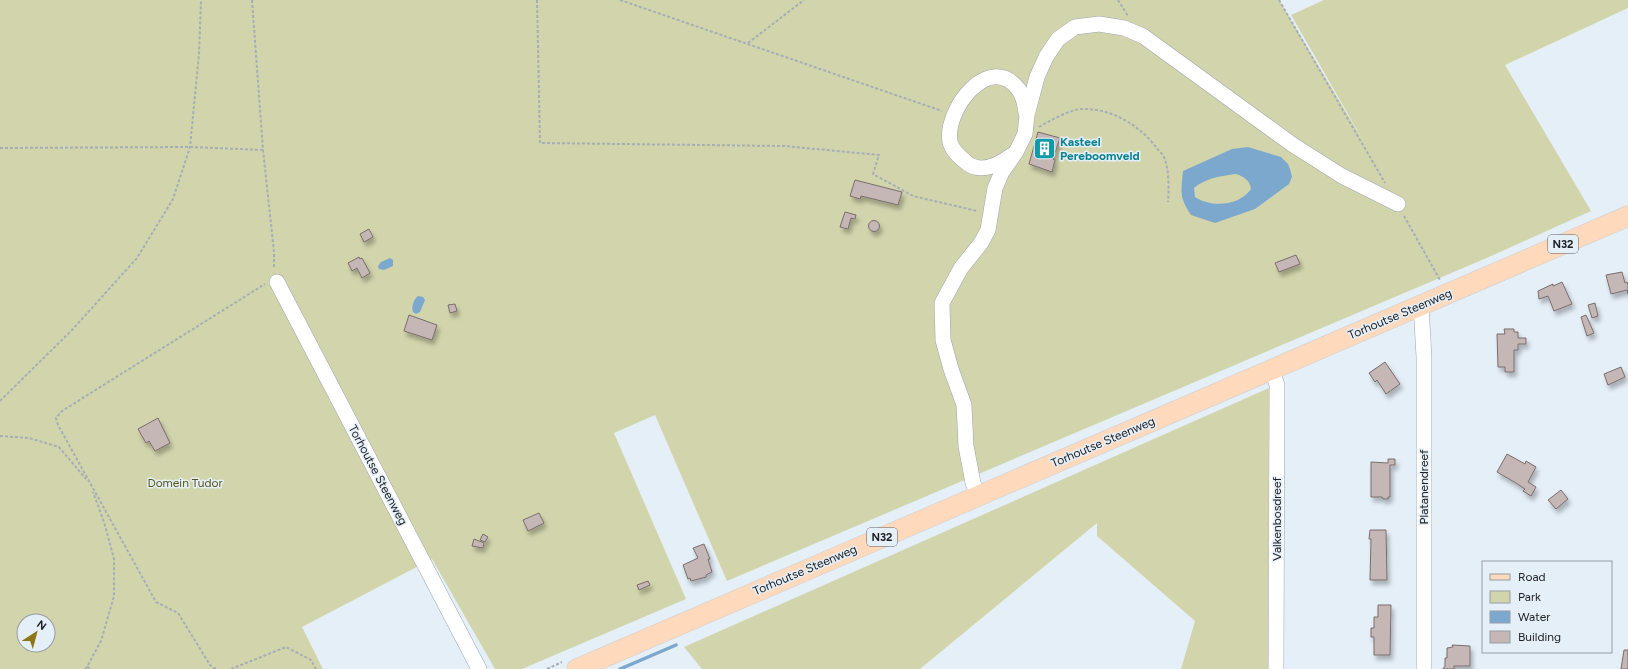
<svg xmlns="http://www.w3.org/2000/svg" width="1628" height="669" font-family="Figtree,sans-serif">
<defs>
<filter id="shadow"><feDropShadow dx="2.5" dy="4.5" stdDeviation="2" flood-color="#0004"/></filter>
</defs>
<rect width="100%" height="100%" fill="#e5eff8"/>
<path fill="#d2d5ac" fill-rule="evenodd" d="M0,0H1279L1367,147L1291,15L1324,0H1628V8L1505,65L1591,211L1489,257L727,581L655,415L614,433L686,599L522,669H495L432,559L302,627L323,669H0ZM24,621H48V645H24Z
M1269,388L1268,669H1181L1195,621L1097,536V523L920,669H702L684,647Z"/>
<path fill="#7da8ce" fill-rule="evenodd" d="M1248,147L1281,157L1288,164L1290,169L1292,177L1289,184L1255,209L1215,223L1191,215C1179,197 1181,192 1183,171L1232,149ZM1236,174C1244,177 1249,179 1251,189C1239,206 1212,208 1195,197L1194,188C1206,178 1220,176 1236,174Z
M390,258L393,260V266L384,270L379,269L378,266L381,262Z
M418,296L423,297L425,300L420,312L416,314L413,312C411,307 414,299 418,296Z"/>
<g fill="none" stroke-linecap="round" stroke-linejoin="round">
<path stroke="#7da8ce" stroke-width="3.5" d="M620,669L676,645"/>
</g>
<path fill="#c5b7b6" stroke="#796d6b" filter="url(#shadow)" d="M1038,132L1060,138L1053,159L1055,160L1052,172L1029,164Z
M855,180L902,192L898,205L861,196L860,199L850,196Z
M845,212L856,215L855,219L851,218L848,229L840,227Z
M868.5 226a5.5 5.5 0 1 1 11 0a5.5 5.5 0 1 1-11 0Z
M369,229L373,237L364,242L360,234Z
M1296,255L1300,264L1279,272L1275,263Z
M359,257L360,259L362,258L370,273L362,278L357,268L352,271L348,263Z
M1622,272L1625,283L1627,282L1628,285V294L1627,290L1611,294L1606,275Z
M1562,282L1572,304L1554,311L1548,296L1539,299L1538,291L1553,284V286Z
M1595,303L1598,316L1592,318L1588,305Z
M455,304L457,311L450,313L448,305Z
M409,315L437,325L432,340L404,331Z
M1586,315L1594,333L1587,336L1581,317Z
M1504,329H1514V332H1518V338H1526V344H1518V350H1514V372H1505V367H1498L1497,334H1505Z
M1385,362L1400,384L1386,394L1377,380L1375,382L1369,373Z
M1621,367L1625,377L1608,385L1604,374Z
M158,418L170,443L155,451L149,441L146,443L138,429Z
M1507,454L1525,464L1526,461L1536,467L1528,482L1536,487L1531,496L1523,491L1525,489L1516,483L1497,472Z
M1388,459H1395V465H1390V497H1388V499H1383L1382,497H1371V462L1388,463Z
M1561,490L1568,499L1556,509L1548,500Z
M539,513L544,523L528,531L523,520Z
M1370,530H1386L1387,580H1370L1371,539H1369Z
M483,534L488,537L485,542L480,540Z
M474,539L484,543L483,548L472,546Z
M704,544L710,559H708L712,572L706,575V577L691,581L690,578L688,579L683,565L698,558L693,548Z
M648,581L650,585L639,590L637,585Z
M1378,605H1391L1390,655H1374V637H1371V628H1374V617H1378Z
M1452,645L1470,646V666H1454V669H1443L1445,666V658H1447V648L1453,647Z
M1624,650H1628V669H1621Z"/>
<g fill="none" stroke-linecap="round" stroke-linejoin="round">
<defs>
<path id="minor" d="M1012,155C1000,164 981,174 967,163C961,158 952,151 950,142C944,110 990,50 1019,90C1024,97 1025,106 1026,113
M277,282L479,669
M1421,305L1424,357V669
M1272,370L1277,385L1276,669
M978,495L973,483L966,446L964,405L951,369L943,340L942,303L961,268L981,243L988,230L995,188L1002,172L1016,152L1025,134L1027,115L1037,77L1046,57L1058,39L1075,27L1099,24L1124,28L1143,36L1293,145L1342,176L1398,204"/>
<path id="major" d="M577,669L1628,216"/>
</defs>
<use href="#minor" stroke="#9da6af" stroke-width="16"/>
<use href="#major" stroke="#cecfcf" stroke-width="21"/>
<path stroke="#a6aeb5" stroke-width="2" stroke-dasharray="3 2" stroke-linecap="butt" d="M252,0L263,150L274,252V269
M537,0L540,143L784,146L879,155L873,174L913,196L977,211
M620,0L942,111
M1118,0L1128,16
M1279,0L1385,183
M748,43L804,0
M1039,127C1049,121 1071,109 1082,109C1111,108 1139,125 1156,147C1158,150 1162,153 1164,157C1169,168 1169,190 1168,202
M0,148L190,147L263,150
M1404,216L1440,280
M0,401L72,330L137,258L173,199L190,147L199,54L201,0
M0,436L29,438L59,447L86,479
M87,667L92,669
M85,669L87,667L101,641L114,596V559L104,522L93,492
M216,669L210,665L178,613L156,602L58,425L56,418L62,411L265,284
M231,669L286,647L311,660L316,669
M547,669L562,662"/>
<use href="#minor" stroke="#fff" stroke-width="15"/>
<use href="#major" stroke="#ffd9bc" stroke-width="20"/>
</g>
<defs>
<symbol id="building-square" viewBox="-11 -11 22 22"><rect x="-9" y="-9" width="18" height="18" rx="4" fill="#0f9aa8" stroke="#e5eff8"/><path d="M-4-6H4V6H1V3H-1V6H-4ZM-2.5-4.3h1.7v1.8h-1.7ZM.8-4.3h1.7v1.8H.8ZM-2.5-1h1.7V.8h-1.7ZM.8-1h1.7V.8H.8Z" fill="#fff"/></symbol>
</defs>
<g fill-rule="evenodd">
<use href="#building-square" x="1032" y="136" width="25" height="25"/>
</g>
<g text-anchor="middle" stroke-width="3" stroke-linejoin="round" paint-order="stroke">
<g fill="#e5eff8" stroke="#5b6065" stroke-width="1">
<rect x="1548" y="235" width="30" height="18" rx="3"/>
<rect x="867" y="528" width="30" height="18" rx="3"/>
</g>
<g font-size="11" font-weight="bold" fill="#202326">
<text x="1563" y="248">N32</text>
<text x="882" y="541">N32</text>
</g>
<g font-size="12" font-weight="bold" fill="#0d838f" stroke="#e5eff8" text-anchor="start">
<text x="1060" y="146">Kasteel<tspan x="1060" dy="14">Pereboomveld</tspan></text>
</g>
<g font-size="12" fill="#202326" stroke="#e5eff8">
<text transform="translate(1400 314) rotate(-23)" y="4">Torhoutse Steenweg</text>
<text transform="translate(1103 442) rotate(-23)" y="4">Torhoutse Steenweg</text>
<text transform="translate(378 475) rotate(62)" y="4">Torhoutse Steenweg</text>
<text transform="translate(1424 487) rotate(-90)" y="4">Platanendreef</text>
<text transform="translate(1277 519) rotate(-90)" y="4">Valkenbosdreef</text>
<text transform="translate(805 570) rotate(-23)" y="4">Torhoutse Steenweg</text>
</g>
<g font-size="12" fill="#555517" stroke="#e5eff8">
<text x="185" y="487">Domein Tudor</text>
</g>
</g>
<rect x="1482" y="561" width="130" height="92" fill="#e5eff8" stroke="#969da4"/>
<rect x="1490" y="574" width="20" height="6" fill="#ffd9bc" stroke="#969da4"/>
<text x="1518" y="581" font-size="12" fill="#202326">Road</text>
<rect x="1490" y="591" width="20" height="12" fill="#d2d5ac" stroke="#969da4"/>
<text x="1518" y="601" font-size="12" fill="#202326">Park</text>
<rect x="1490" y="611" width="20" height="12" fill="#7da8ce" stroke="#969da4"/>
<text x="1518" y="621" font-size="12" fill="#202326">Water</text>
<rect x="1490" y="631" width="20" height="12" fill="#c5b7b6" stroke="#969da4"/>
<text x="1518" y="641" font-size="12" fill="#202326">Building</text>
<g transform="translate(36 633) rotate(36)"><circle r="19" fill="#e5eff8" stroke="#969da4"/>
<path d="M0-3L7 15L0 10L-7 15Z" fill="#8f751a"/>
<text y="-6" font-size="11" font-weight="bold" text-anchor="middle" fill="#202326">N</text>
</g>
</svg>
